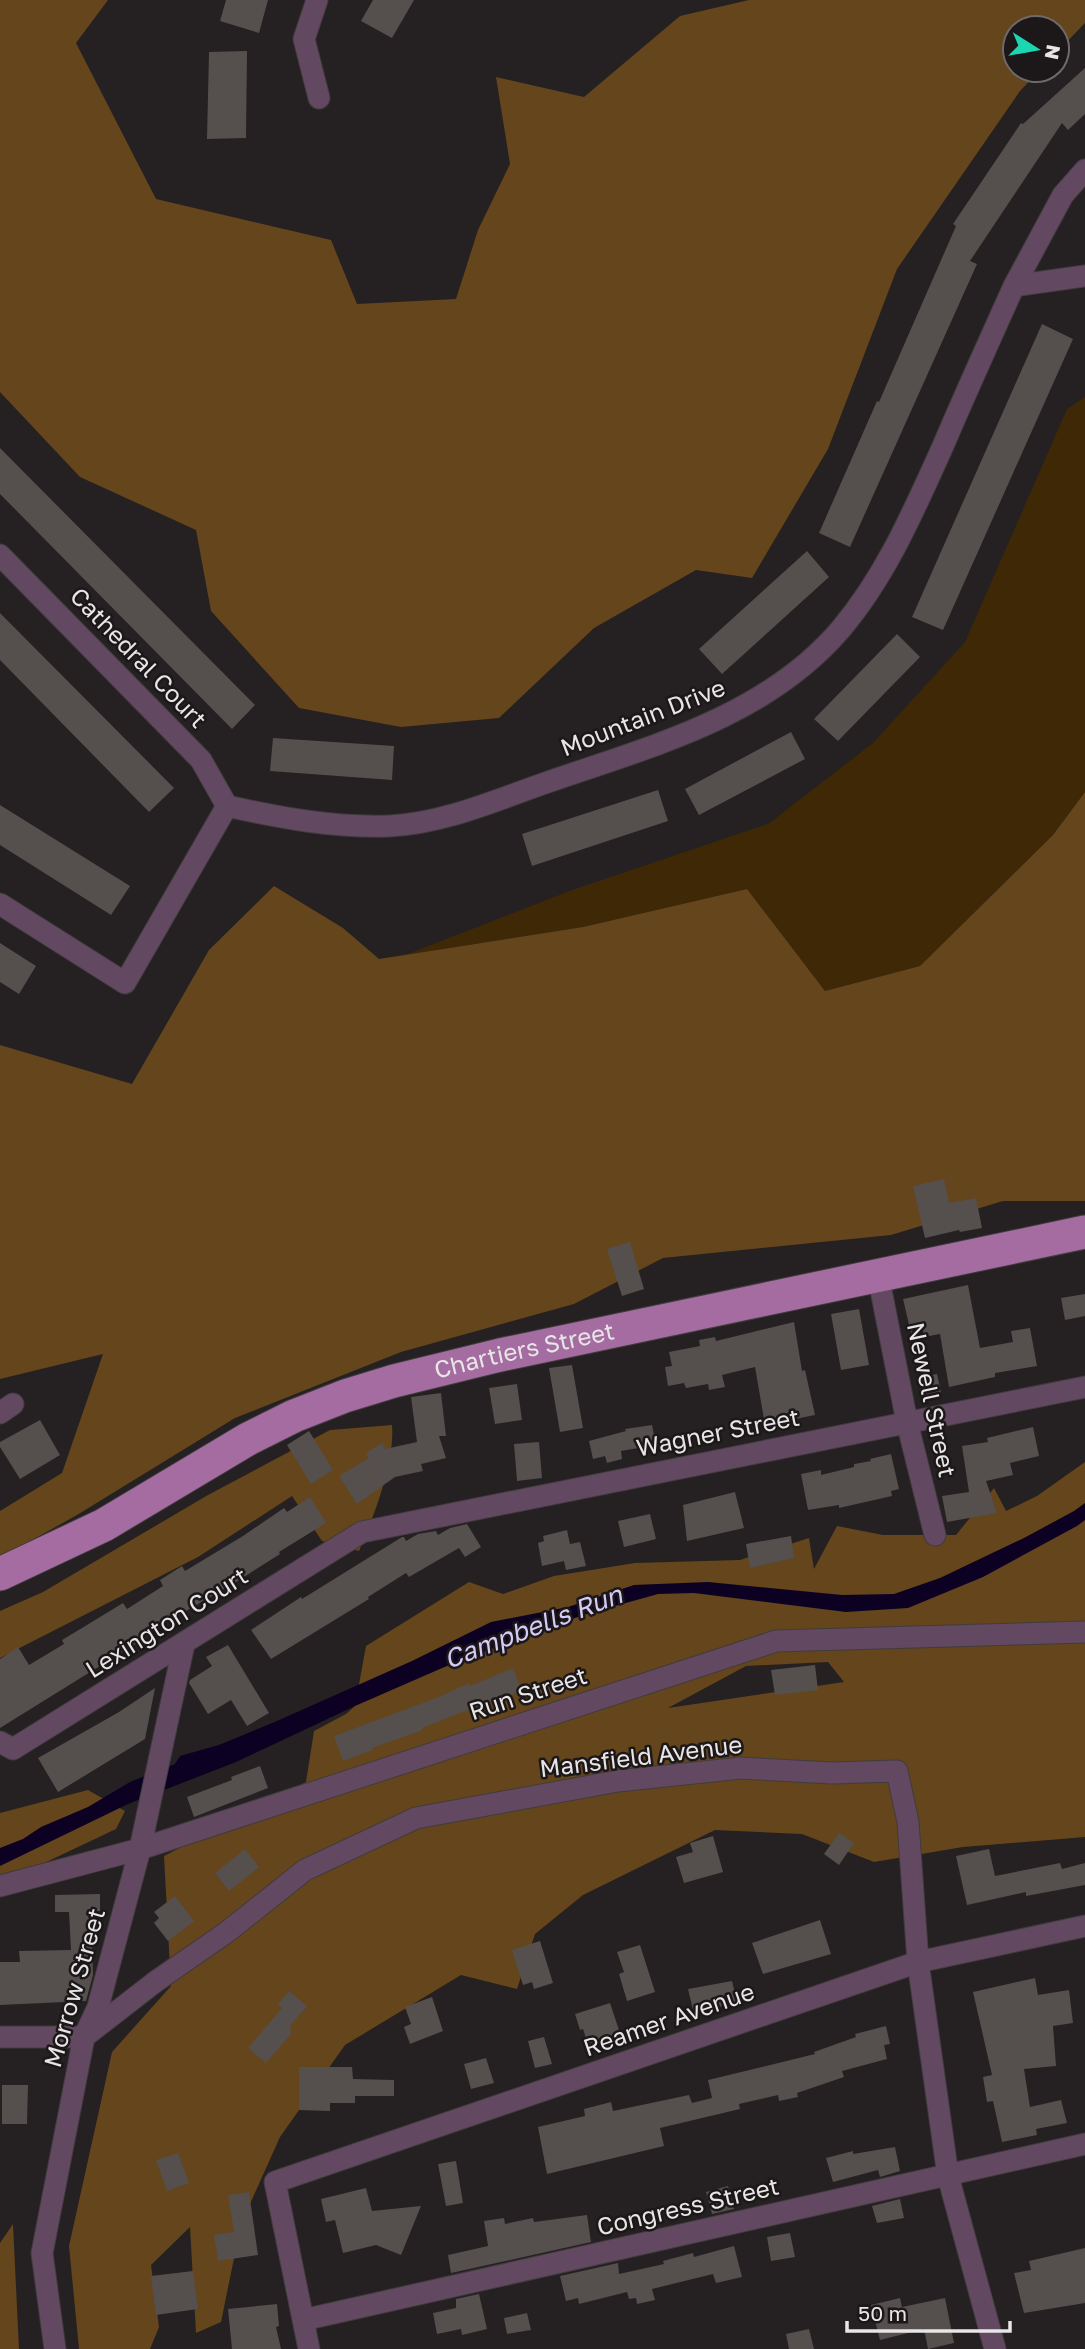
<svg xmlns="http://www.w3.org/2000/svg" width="1085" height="2349" font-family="'Golos Text',sans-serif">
<rect width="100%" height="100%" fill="#252021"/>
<path fill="#3f2806" d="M1085,397V792L1053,835L920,966L825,991L747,889L583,927L405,955L572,890L768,824L873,743L965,642L1067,409Z"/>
<path fill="#65451b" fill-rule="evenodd" d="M0,0H108L76,43L156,199L331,240L357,304L456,299L478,230L510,164L496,77L584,97L680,16L749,0H1085V23L1057,52V28H1015V70H1040L1020,91L897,269L828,449L752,578L696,570L594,628L499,718L401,727L299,708L211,611L196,530L80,477L0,392Z
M1085,792V1201H1003L891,1235L663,1258L574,1304L401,1352L235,1418L77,1515L0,1558V1511L62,1473L103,1354L0,1379V1045L132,1084L209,950L274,886L343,928L379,959L583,927L747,889L825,991L920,966L1053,835Z
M392,1425C395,1463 374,1516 359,1551L322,1541L292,1496L198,1557L0,1658V1611L43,1592L208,1495L330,1430Z
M1085,1462V1837L963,1847L874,1862L802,1834L715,1830L583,1895L535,1934L517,1989L461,1975L345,2045L280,2137L241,2224L221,2322L196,2333L190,2227L151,2265L159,2327L150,2349H79L69,2246L112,2052L171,1986L164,1856L306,1782L314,1731L346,1714L355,1706L366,1646L469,1582L503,1594L554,1576L635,1563L740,1560L809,1538L814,1569L837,1526L883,1535H956L994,1488L1006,1511L1037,1496ZM828,1662L844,1682L668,1708L746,1666Z
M88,1790L125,1811L116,1829L0,1884V1813Z
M13,2224L19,2349H0V2243Z"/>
<path fill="#0d0123" d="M1085,1503V1520L1077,1526L983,1577L908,1608L846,1612L694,1593L658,1594L583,1615L456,1662L355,1706L236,1762L128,1804L0,1866V1848L23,1839L41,1827L88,1807L130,1782L175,1764L180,1756L219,1745L277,1721L412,1661L491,1622L568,1607L634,1585L658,1584L708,1582L842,1595L894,1594L940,1578L1024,1538L1074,1511Z"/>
<path fill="#554f4e" d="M226,0H268L259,33L220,21Z
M373,0H414L392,38L361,21Z
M247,51L246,138L207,139L209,52Z
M1085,68V114L1068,130L1062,123L970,261L977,264L850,547L819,533L877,401L879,402L956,226L953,224L1021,123L1023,124Z
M1042,324L1073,339L943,630L912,617Z
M0,448L255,705L232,729L0,494Z
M807,551L829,577L722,674L699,649Z
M0,613L174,788L149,812L0,660Z
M897,634L920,657L838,741L814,719Z
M791,732L805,759L699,815L685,789Z
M273,738L394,746L392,780L270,771Z
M658,790L668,821L532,866L522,834Z
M0,805L130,886L111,915L0,845Z
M0,943L36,966L19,994L0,982Z
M944,1179L949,1203L976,1198L982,1228L960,1232L959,1230L925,1238L913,1186Z
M630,1242L644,1289L622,1296L607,1249Z
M968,1285L980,1348L1013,1342L1011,1331L1030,1328L1037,1366L995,1373V1377L949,1387L940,1334L924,1337L923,1330L911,1333L903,1299Z
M1085,1294V1316L1065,1320L1061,1298Z
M859,1309L869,1365L841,1370L831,1314Z
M794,1322L802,1371L805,1370L815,1415L765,1425L755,1367L722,1375L725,1387L709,1390L708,1384L686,1388L684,1383L668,1386L665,1367L672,1366L669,1352L700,1346L699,1340L715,1337L716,1341Z
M572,1365L583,1428L560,1432L549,1368Z
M937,1374L941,1393L923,1397L918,1378Z
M517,1384L522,1420L495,1424L489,1388Z
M441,1393L446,1436H439L446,1458L421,1464L423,1471L395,1477L357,1504L339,1476L369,1458L366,1453L382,1443L385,1449L417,1442L411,1397Z
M40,1420L60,1455L20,1479L0,1447V1442Z
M652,1425L656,1445L621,1451L622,1459L607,1463L605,1456L593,1459L589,1441L626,1431L625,1429Z
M1033,1427L1039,1456L1010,1463L1013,1475L986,1481L997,1513L947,1522L942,1496L969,1492L962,1446L988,1442L987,1438Z
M309,1431L333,1470L311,1484L287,1445Z
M539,1442L542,1478L517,1481L514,1444Z
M891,1454L899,1489L891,1491L892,1496L839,1508V1505L808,1510L801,1474L821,1470V1475L854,1467V1464L871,1461L870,1459Z
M735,1492L744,1528L687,1541L683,1505Z
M310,1497L326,1523L279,1552L280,1554L236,1582L143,1636L145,1638L0,1728V1659L18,1647L29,1665L64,1644L62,1640L82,1628L123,1603L127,1609L163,1586L160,1580L182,1566L185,1571L243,1536L284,1508L287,1512Z
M650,1514L656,1539L624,1547L618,1521Z
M467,1524L481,1547L465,1557L459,1548L409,1577L406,1573L368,1597L369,1599L271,1659L251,1630L301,1597L302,1599L402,1537H404L406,1541L418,1534L436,1531L438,1535L450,1528Z
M567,1530L570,1544L580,1542L586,1566L566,1570L564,1561L542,1566L538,1543L544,1541L543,1536Z
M791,1536L794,1558L750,1568L746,1544Z
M228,1645L269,1713L247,1726L231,1700L208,1714L189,1683L190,1680L212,1666L206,1657Z
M815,1665L818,1690L775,1695L771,1670Z
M513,1668L522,1691L497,1701L496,1699L422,1728L423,1730L372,1748L373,1750L343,1761L334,1736L436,1698L469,1683L470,1686Z
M155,1688L145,1739L58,1792L38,1758L119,1712Z
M260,1766L268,1788L194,1817L187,1797L232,1780L231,1777Z
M839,1833L854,1843L839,1865L824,1854Z
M713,1836L723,1872L684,1883L676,1857L693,1852L690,1843Z
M245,1849L259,1867L229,1891L215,1873Z
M989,1849L995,1876L1060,1863L1062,1869L1085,1863V1885L1026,1896V1892L967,1905L956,1856Z
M100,1894V1911H91L93,1975L86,2001L0,2005V1962H20L19,1951L71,1950L69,1912H55V1895Z
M175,1896L194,1921L168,1941L154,1923L159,1918L154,1912Z
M820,1920L831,1954L763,1974L752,1943Z
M540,1941L553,1983L534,1989L532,1982L523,1985L512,1950Z
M640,1945L655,1992L627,2001L619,1974L624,1972L617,1952Z
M1035,1978L1038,1995L1069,1990L1073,2023L1053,2026L1056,2066L1024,2069L1030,2107L1061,2100L1067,2123L1036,2129L1037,2135L1002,2142L993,2101L987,2102L983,2077L992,2075L973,1992Z
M732,1981L737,2002L694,2014L688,1989Z
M289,1991L307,2006L290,2026L291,2034L266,2063L248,2048L282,2008L278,2004Z
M432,1997L443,2031L410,2044L404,2027L411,2024L405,2007Z
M610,2003L620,2033L588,2044L583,2029L580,2030L575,2014Z
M886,2026L890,2044L884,2045L887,2059L842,2071L844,2077L797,2093L798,2097L779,2101L778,2095L739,2104L740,2109L660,2128L664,2146L547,2174L538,2127L585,2116L584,2109L611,2102L613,2111L689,2095L692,2103L712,2098L708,2080L815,2054L814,2052L856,2037L855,2034Z
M544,2037L552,2064L535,2068L528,2041Z
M486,2058L494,2083L471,2089L464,2064Z
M299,2067H352L353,2079L394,2080V2096H355V2103H330V2111L299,2110Z
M2,2085H28L27,2124H2Z
M895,2147L900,2171L880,2177L878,2170L833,2182L826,2158L853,2151V2154Z
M178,2153L189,2183L167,2191L156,2160Z
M456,2161L463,2203L446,2206L438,2164Z
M728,2186L734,2209L712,2214L706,2192Z
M366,2188L372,2211L421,2206L401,2255L376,2245L343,2253L335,2220L326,2222L321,2199Z
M249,2192L258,2255L218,2261L214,2235L234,2232L228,2195Z
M900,2199L904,2218L877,2223L872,2206Z
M587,2215L591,2242L451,2273L448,2255L488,2246L484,2221L504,2218L505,2224L533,2218L534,2222Z
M790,2233L795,2257L771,2261L767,2237Z
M734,2246L742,2277L716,2283L713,2274L652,2289L655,2300L637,2304L636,2298L629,2299L627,2292L579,2304L578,2298L566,2301L560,2276L618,2263L619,2274L664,2264L663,2261L693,2253L694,2257Z
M1085,2248V2303L1024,2313L1014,2273L1031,2270L1029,2261Z
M193,2271L198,2309L156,2315L151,2276Z
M479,2294L487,2329L462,2335L461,2329L437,2334L433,2313L456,2308V2299Z
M900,2298L902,2307L945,2298L954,2343L928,2349L924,2329L880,2340L871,2305Z
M277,2304L279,2326L276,2327L281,2349H232L228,2309Z
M527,2313L531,2330L507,2334L504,2318Z
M809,2329L814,2349H789L786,2334Z"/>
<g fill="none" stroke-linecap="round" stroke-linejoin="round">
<defs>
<path id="street" d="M317,0L304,39L319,98
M1085,170L1063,195L1014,286L1085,276
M0,555L201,760L227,806
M227,806C281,818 335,828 390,826C445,823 496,800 548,782C652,746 765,717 840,630C886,576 914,510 943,446C966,392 990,339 1014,286
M0,904L125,983L227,806
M878,1275L907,1422L935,1535
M0,1413L13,1404
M0,1742L13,1749L362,1532L1085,1387
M0,1886L140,1849L776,1641L1085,1632
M0,2037H84L155,1982L227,1932L305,1870L416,1818L618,1781L741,1768L832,1773L897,1771L908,1822L918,1962L948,2176L995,2349
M303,2320L1085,2144
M55,2349L42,2253L84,2037L98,2007L140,1849L184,1644
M309,2349L275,2182L918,1962L1085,1926"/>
<g id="primary">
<path id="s1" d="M0,1574L104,1525L248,1439L294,1416L345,1396L394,1381L500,1355L1085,1232"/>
</g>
</defs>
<use href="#street" stroke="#403c3d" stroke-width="23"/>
<use href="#primary" stroke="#403c3d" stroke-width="35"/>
<use href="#street" stroke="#634861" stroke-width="21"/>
<use href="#primary" stroke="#a46ca1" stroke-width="33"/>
</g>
<g text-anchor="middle" stroke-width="5" stroke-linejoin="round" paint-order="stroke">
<g font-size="24" fill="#e8e5e6" stroke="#1c1718">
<text transform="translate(138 658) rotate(46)" y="8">Cathedral Court</text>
<text transform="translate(643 718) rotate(-21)" y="8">Mountain Drive</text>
<text dy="8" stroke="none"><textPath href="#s1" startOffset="574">Chartiers Street</textPath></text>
<text transform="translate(931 1400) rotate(78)" y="8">Newell Street</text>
<text transform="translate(718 1433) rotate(-11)" y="8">Wagner Street</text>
<text transform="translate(167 1623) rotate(-32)" y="8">Lexington Court</text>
<text transform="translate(528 1694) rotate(-18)" y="8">Run Street</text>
<text transform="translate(641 1757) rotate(-7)" y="8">Mansfield Avenue</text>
<text transform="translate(75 1988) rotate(-74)" y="8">Morrow Street</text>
<text transform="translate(669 2020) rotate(-19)" y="8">Reamer Avenue</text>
<text transform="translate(688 2207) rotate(-13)" y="8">Congress Street</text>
</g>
<g font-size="26" font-style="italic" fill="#d4cbf6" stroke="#1c1718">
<text transform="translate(533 1627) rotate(-21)" y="9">Campbells Run</text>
</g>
</g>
<g transform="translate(1036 49) rotate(101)"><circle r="33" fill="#1c1718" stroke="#6e696a" stroke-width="2"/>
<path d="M0-5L12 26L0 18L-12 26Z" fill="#1dd5b1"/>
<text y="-10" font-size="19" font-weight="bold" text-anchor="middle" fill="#e8e5e6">N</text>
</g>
<path d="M847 2321v10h163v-10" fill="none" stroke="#e8e5e6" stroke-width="3.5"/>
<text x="858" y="2321" font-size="21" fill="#e8e5e6" stroke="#1c1718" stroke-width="5" paint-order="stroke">50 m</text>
</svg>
